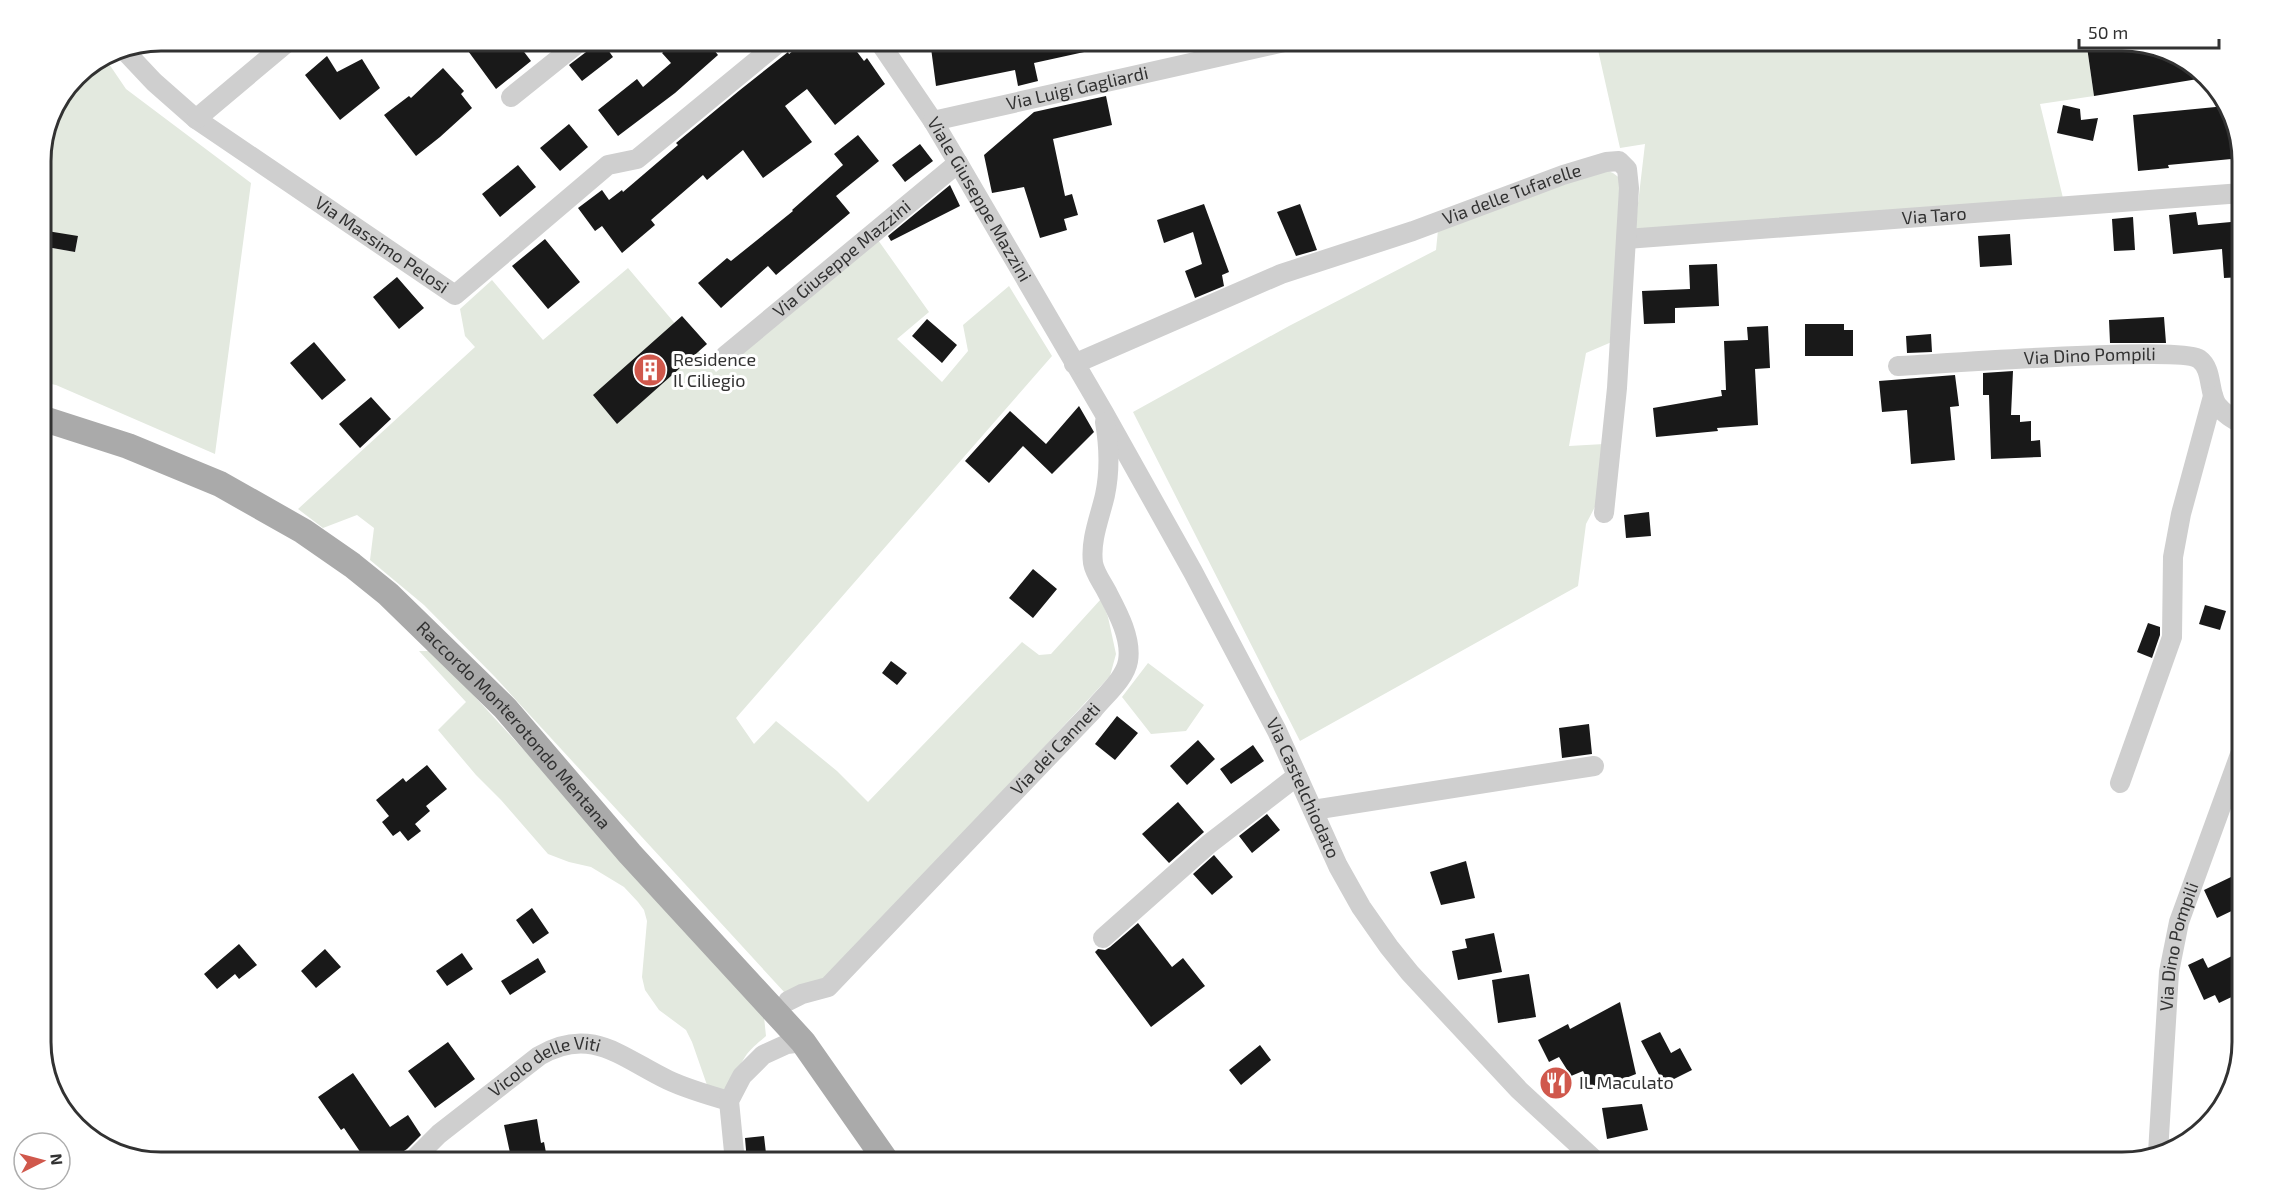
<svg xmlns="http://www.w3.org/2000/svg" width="2283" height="1203" font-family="'Exo 2',sans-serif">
<rect width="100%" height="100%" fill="#fff"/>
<path fill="#e3e9df" d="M1596,41H2086L2094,96L2040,104L2063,198L1635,229L1645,144L1620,148Z
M107,61L126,89L251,183L215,454L56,385L41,382V246L75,252L78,237L41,230V154L53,108L76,76Z
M1605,170L1613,173L1621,179L1614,341L1586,353L1569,446L1604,444L1597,503L1586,524L1578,586L1300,741L1133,412L1289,326L1436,250L1438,230Z
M878,240L929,312L897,339L942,382L968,351L963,325L1009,286L1052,356L736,718L754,744L776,721L837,771L868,802L1022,642L1039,655L1051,654L1101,599L1108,617L1116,654L1110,676L823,985L785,993L495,677L424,605L370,560L374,528L357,515L323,528L298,509L475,347L465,336L460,309L492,280L543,340L628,268L716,372Z
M419,651H433L756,1003L764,1017L766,1036C759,1042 750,1049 745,1057C736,1070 735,1086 719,1091L707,1085L692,1042L686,1030L659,1010L645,990L642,977L647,921L644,910L638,902L624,887L591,867L569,862L548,854L501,800L476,775L438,730L466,702Z
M1148,663L1204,705L1186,731L1151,734L1122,697Z"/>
<path fill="#191919" d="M460,40H515L531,61L496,89Z
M594,40H601L613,57L582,81L569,65L590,49Z
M677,40H706L718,55L675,93L618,136L598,110L637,79L643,87L671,63L662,53Z
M807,40H848L864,61L867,58L885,84L835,125L807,89L785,106L812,142L763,178L743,150L707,180L703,175L651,220L655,225L622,253L602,226L595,231L578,208L602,190L609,200L622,190L623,192L678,145L676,143L740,90L788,52L789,54Z
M964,40H1106L1107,47L1034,63L1038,81L1018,86L1015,70L936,86L931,48Z
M2086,40H2122L2176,53L2204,78L2094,96Z
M327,56L337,72L362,59L380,88L340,120L305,75Z
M443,68L464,91L461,94L472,108L440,137L416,156L384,115L409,96L411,98Z
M1106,96L1112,125L1053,139L1065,196L1072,194L1078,215L1064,219L1067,230L1040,238L1024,187L992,193L984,155L1034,112Z
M2063,105L2080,109L2081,120L2098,118L2093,141L2057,133Z
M2226,106L2242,158L2168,165L2169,168L2138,171L2133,115Z
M569,124L588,147L560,171L540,148Z
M858,135L879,161L836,196L850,213L776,275L768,266L721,308L698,283L727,258L731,261L793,211L792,210L843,165L834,154Z
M920,144L933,161L905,182L892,165Z
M518,165L536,187L500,217L482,194Z
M950,185L960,206L891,241L888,236Z
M1204,204L1229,272L1222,275L1224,286L1195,298L1185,271L1202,264L1193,232L1164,243L1157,220Z
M1300,204L1317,250L1296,256L1277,212Z
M2196,212L2198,225L2242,221V277L2224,278L2222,249L2173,254L2169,215Z
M2133,217L2135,250L2114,251L2112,219Z
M41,230L78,236L75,252L41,246Z
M2010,234L2012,265L1980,267L1978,236Z
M545,239L580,282L548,309L512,266Z
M1717,264L1719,306L1675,308V323L1644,324L1642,291L1690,289L1689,265Z
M397,277L424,308L399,329L373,297Z
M682,316L707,344L617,424L593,395Z
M2164,317L2166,343H2110L2109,320Z
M927,319L957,345L942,363L912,336Z
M1805,324H1844V330H1853V356H1805Z
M1768,326L1770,368L1755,369L1758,425L1717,428L1718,431L1656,437L1653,408L1722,396L1721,390H1726L1724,341L1748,340L1747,327Z
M1931,334L1932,352L1907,353L1906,336Z
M314,342L346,380L322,400L290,363Z
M2013,371L2011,415H2020V422L2031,421V441L2040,440L2041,457L1991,459L1989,395H1983V373Z
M1955,375L1959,406L1950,407L1955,460L1911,464L1907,410L1882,412L1879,381Z
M371,397L391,419L360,448L339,424Z
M1079,406L1094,432L1052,474L1023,446L989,483L965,461L1010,411L1046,444Z
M1649,512L1651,536L1626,538L1624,515Z
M1033,569L1057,589L1033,618L1009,598Z
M2205,605L2226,611L2220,630L2199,624Z
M2148,623L2160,627V635L2152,658L2137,652Z
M891,661L907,673L897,685L882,673Z
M1117,716L1138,733L1115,760L1095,744Z
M1589,724L1592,754L1562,758L1559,728Z
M1198,740L1215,759L1187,785L1170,766Z
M1253,745L1264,761L1231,784L1220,769Z
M427,765L447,789L426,806L430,811L415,824L421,831L408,841L400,831L393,836L382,822L389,816L376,800L403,778L406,782Z
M1178,802L1204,832L1169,863L1142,834Z
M1267,814L1280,830L1252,853L1239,836Z
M1214,855L1233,877L1212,895L1193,874Z
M1466,861L1475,898L1441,905L1430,872Z
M2231,877L2242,901V906L2217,918L2204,890Z
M532,908L549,933L533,944L516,920Z
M1138,923L1172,967L1183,958L1205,986L1151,1027L1095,952L1098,949L1105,950L1110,947Z
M1494,933L1502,972L1458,980L1452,951L1467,948L1465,939Z
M239,944L257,965L239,979L235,974L217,989L204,974Z
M325,949L341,967L316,988L301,971Z
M2242,951V992L2219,1003L2215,995L2204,1000L2188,965L2203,958L2208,968Z
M462,953L473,969L447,986L436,971Z
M538,958L546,972L510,995L501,981Z
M1529,974L1536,1017L1498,1023L1492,980Z
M1620,1002L1636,1074L1593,1091L1583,1071L1571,1076L1559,1057L1549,1062L1538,1040L1568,1024L1570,1029Z
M1660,1032L1671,1053L1680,1048L1692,1070L1664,1084L1641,1041Z
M448,1042L475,1079L435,1108L408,1071Z
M1260,1045L1271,1060L1241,1085L1229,1070Z
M353,1073L390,1127L408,1115L421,1135L407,1149L387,1162H367L344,1128L341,1130L318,1097Z
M1642,1104L1648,1130L1607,1139L1602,1108Z
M537,1119L541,1143L544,1142L547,1158L512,1162L504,1125Z
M764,1136L767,1162H747L745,1138Z"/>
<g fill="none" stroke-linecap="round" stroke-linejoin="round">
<g stroke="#cfcfcf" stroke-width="20">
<path id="s1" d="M878,40L933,121L958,163L1104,413L1193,572L1277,731L1338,866L1361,907L1389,947L1410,973L1519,1090L1597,1162"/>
<path id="s2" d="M122,48L154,82L196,119L455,295L608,165L637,159L782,40"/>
<path d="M511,97L582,40"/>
<path d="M196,119L290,40"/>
<path id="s3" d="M933,121L1293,40"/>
<path id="s4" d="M1626,239L2242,193"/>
<path id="s5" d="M725,356L958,163"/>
<path id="s6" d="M1074,364L1281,274L1413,231L1563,175L1606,162L1619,161L1627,169L1629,188L1617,388L1604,513"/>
<path id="s7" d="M1898,366C1939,364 2180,346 2199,359C2213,369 2208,391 2217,405C2224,414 2233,419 2242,424"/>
<path d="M2120,783L2172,637L2173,557L2181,514L2213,396"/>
<path d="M1313,810L1594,766"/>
<path d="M1103,938L1209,844L1297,776"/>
<path id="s8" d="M788,1001L802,994L828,987L1093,710C1104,696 1125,679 1128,661C1132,638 1117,611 1107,592C1102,582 1095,574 1093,563C1090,540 1100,517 1105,495C1110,471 1109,445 1105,422"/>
<path id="s9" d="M2158,1153L2169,972L2179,922L2242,749"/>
<path id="s10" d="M411,1162L439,1134L539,1056C591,1025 622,1058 668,1080C687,1089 708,1095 729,1101"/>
<path d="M735,1162L729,1101L742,1076L763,1055L787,1044L803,1042"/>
</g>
<path stroke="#aaa" stroke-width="26" id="s11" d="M41,418L128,446L220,484L303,531L352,565L388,594L505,708L630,854L803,1042L887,1162"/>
</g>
<defs>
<symbol id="building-disc" viewBox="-11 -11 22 22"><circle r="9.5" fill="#d0584c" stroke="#fff"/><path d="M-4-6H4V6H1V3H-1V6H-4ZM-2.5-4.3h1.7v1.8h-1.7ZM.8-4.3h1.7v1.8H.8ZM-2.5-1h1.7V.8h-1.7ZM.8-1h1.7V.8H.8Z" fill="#fff"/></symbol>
<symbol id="restaurant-disc" viewBox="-11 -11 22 22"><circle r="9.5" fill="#d0584c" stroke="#fff"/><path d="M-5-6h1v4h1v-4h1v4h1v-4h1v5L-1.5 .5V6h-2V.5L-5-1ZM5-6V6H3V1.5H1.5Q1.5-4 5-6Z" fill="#fff"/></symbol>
</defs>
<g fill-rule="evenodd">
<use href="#building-disc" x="631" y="351" width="38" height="38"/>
<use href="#restaurant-disc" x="1537" y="1064" width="38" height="38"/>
</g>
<g text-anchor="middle" stroke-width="6" stroke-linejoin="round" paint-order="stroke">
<g font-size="18" fill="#323232" stroke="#fff">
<text dy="6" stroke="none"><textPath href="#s3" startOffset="148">Via Luigi Gagliardi</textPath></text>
<text dy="6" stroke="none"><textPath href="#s6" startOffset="470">Via delle Tufarelle</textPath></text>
<text dy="6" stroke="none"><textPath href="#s1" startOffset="189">Viale Giuseppe Mazzini</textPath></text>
<text dy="6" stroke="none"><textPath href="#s4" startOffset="309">Via Taro</textPath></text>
<text dy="6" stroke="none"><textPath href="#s2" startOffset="327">Via Massimo Pelosi</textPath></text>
<text dy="6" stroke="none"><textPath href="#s5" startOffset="152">Via Giuseppe Mazzini</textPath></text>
<text dy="6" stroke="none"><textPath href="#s7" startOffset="192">Via Dino Pompili</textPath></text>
<text dy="6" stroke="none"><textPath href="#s11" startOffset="574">Raccordo Monterotondo Mentana</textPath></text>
<text dy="6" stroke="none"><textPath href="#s8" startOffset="372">Via dei Canneti</textPath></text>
<text dy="6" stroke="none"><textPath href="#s1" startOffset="861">Via Castelchiodato</textPath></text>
<text dy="6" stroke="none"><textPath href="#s9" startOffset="208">Via Dino Pompili</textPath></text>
<text dy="6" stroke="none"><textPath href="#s10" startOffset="168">Vicolo delle Viti</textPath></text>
</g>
<g font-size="18" fill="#323232" stroke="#fff" text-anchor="start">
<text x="673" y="366">Residence<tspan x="673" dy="21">Il Ciliegio</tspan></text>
<text x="1579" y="1089">IL Maculato</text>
</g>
</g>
<path d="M0 0H2283V1203H0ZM161 51H2122A110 110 0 0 1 2232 161V1042A110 110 0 0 1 2122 1152H161A110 110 0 0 1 51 1042V161A110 110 0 0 1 161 51Z" fill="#fff" fill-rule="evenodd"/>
<path fill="none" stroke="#323232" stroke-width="3" d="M161 51H2122A110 110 0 0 1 2232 161V1042A110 110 0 0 1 2122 1152H161A110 110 0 0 1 51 1042V161A110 110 0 0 1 161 51Z"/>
<g transform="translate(42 1161) rotate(84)"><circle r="28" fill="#ffffff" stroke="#adadad" stroke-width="1.5"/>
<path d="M0-4.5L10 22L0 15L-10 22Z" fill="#d0584c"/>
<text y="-9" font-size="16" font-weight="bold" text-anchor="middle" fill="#323232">N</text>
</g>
<path d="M2079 39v9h140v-9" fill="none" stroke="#323232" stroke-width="3"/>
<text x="2088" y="39" font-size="18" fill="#323232" stroke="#ffffff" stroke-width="4.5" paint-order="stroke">50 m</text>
</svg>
